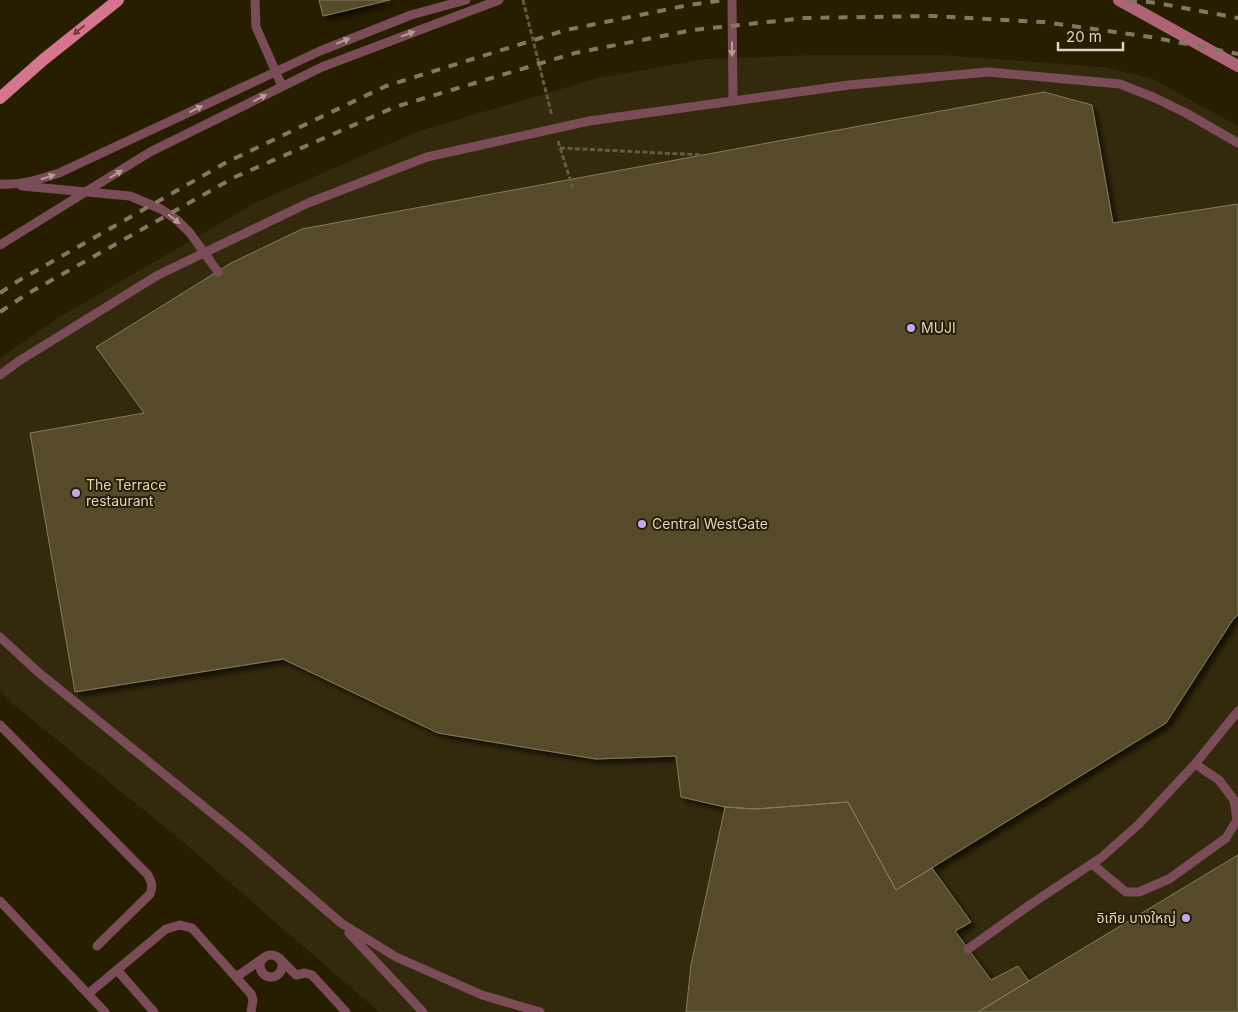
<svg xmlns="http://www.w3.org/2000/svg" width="1238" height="1012" font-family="Inter,'Noto Sans Thai',sans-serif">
<defs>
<filter id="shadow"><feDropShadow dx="4.5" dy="4.5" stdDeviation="2.5" flood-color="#0009"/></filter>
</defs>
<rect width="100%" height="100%" fill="#271e00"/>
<path fill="#332a0d" d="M816,55H941L1102,67L1151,78L1238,126V1012H379L182,841L14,705L0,691V358L58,318L257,202L419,131L598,78L706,59Z"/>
<path fill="#554c2c" stroke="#857a59" filter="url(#shadow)" d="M319,0H390L323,16Z
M1044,92L1092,105L1113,223L1238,204V615L1232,621L1166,723L896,890L848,802L755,809L725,807L681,797L676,756L596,759L438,733L283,659L75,692L30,433L144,413L96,347L231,263L302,229Z
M848,802L896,890L932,868L971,922L955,931L991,980L1018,966L1029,981L978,1012H686L691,965L725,807L755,809Z
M1238,855V1012H978L1029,981Z"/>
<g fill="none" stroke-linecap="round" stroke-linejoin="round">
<path stroke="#625b41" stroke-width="3" stroke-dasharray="5 2.5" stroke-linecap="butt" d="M523,0L552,116
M558,141L573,189
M560,148L703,155"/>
<path stroke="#7a4c57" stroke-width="9" d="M255,0L256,27L282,86
M732,0L733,101
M0,184C20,186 40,179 59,173L320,51L411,15L466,0
M22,186L130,196L161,209L177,220L190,233L218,272
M0,245L150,152L322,67L499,0
M0,375L19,361L158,275L308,203L427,157L589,121L849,85L988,72L1120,84L1153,97L1186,113L1238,143
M0,637L38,672L245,840L341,923L396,957L482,995L540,1012
M0,725L148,875C152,882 153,887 150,894L97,946
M1092,864L1126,892H1139L1169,879L1226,838L1237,820L1234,800L1219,780L1195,764
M0,901L105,1012
M349,933L423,1012
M968,949L1031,904L1102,857L1139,824L1195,764L1238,711
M260 966a11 11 0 1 1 22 0a11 11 0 1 1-22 0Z
M279,958L296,975L305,973L312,975L346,1012
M117,970L154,1012
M236,977L262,959
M88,994L166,929L180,925L192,928L251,994L253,1000L251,1012"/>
<path stroke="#ad6476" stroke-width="12" d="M1119,0L1238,66"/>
<path stroke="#d5768e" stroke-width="12" d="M0,98L43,60L118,0"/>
<path stroke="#807960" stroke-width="4" stroke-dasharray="9 9" stroke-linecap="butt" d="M1128,0L1157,3L1238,18
M0,293L18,281L227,162L386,86L566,30L689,5L724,0
M0,312L27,294L235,177L395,107L575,53L693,30L805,18L932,16L1043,22L1151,37L1238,54"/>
</g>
<defs><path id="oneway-solid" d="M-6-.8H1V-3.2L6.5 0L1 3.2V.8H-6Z" transform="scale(1.25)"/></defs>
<use fill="#6d4139" href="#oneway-solid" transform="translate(79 30) rotate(140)"/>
<g fill="#b49f98">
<use href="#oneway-solid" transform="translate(408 34) rotate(-21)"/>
<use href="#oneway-solid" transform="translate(343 41) rotate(-22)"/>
<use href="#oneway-solid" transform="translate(732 49) rotate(90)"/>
<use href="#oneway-solid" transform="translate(260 98) rotate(-27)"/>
<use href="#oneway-solid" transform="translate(196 109) rotate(-26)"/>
<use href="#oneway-solid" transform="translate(116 174) rotate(-32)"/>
<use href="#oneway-solid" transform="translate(48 177) rotate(-17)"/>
<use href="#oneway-solid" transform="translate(174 219) rotate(37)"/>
</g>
<g fill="#c1a8f3" stroke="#271e00" stroke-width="2">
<circle cx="911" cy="328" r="5"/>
<circle cx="76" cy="493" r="5"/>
<circle cx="642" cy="524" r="5"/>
<circle cx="1186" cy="918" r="5"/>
</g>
<g text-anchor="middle" stroke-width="4" stroke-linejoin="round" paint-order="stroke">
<g font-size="14" fill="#dbd6c4" stroke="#271e00" text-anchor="start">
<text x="921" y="333">MUJI</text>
<text x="86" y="490">The Terrace<tspan x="86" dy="16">restaurant</tspan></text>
<text x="652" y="529">Central WestGate</text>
<text x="1176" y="923" text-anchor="end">อิเกีย บางใหญ่</text>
</g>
</g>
<path d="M1058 42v8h65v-8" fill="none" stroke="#dbd6c4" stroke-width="2.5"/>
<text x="1066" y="42" font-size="15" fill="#dbd6c4" stroke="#271e00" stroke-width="4" paint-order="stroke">20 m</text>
</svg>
